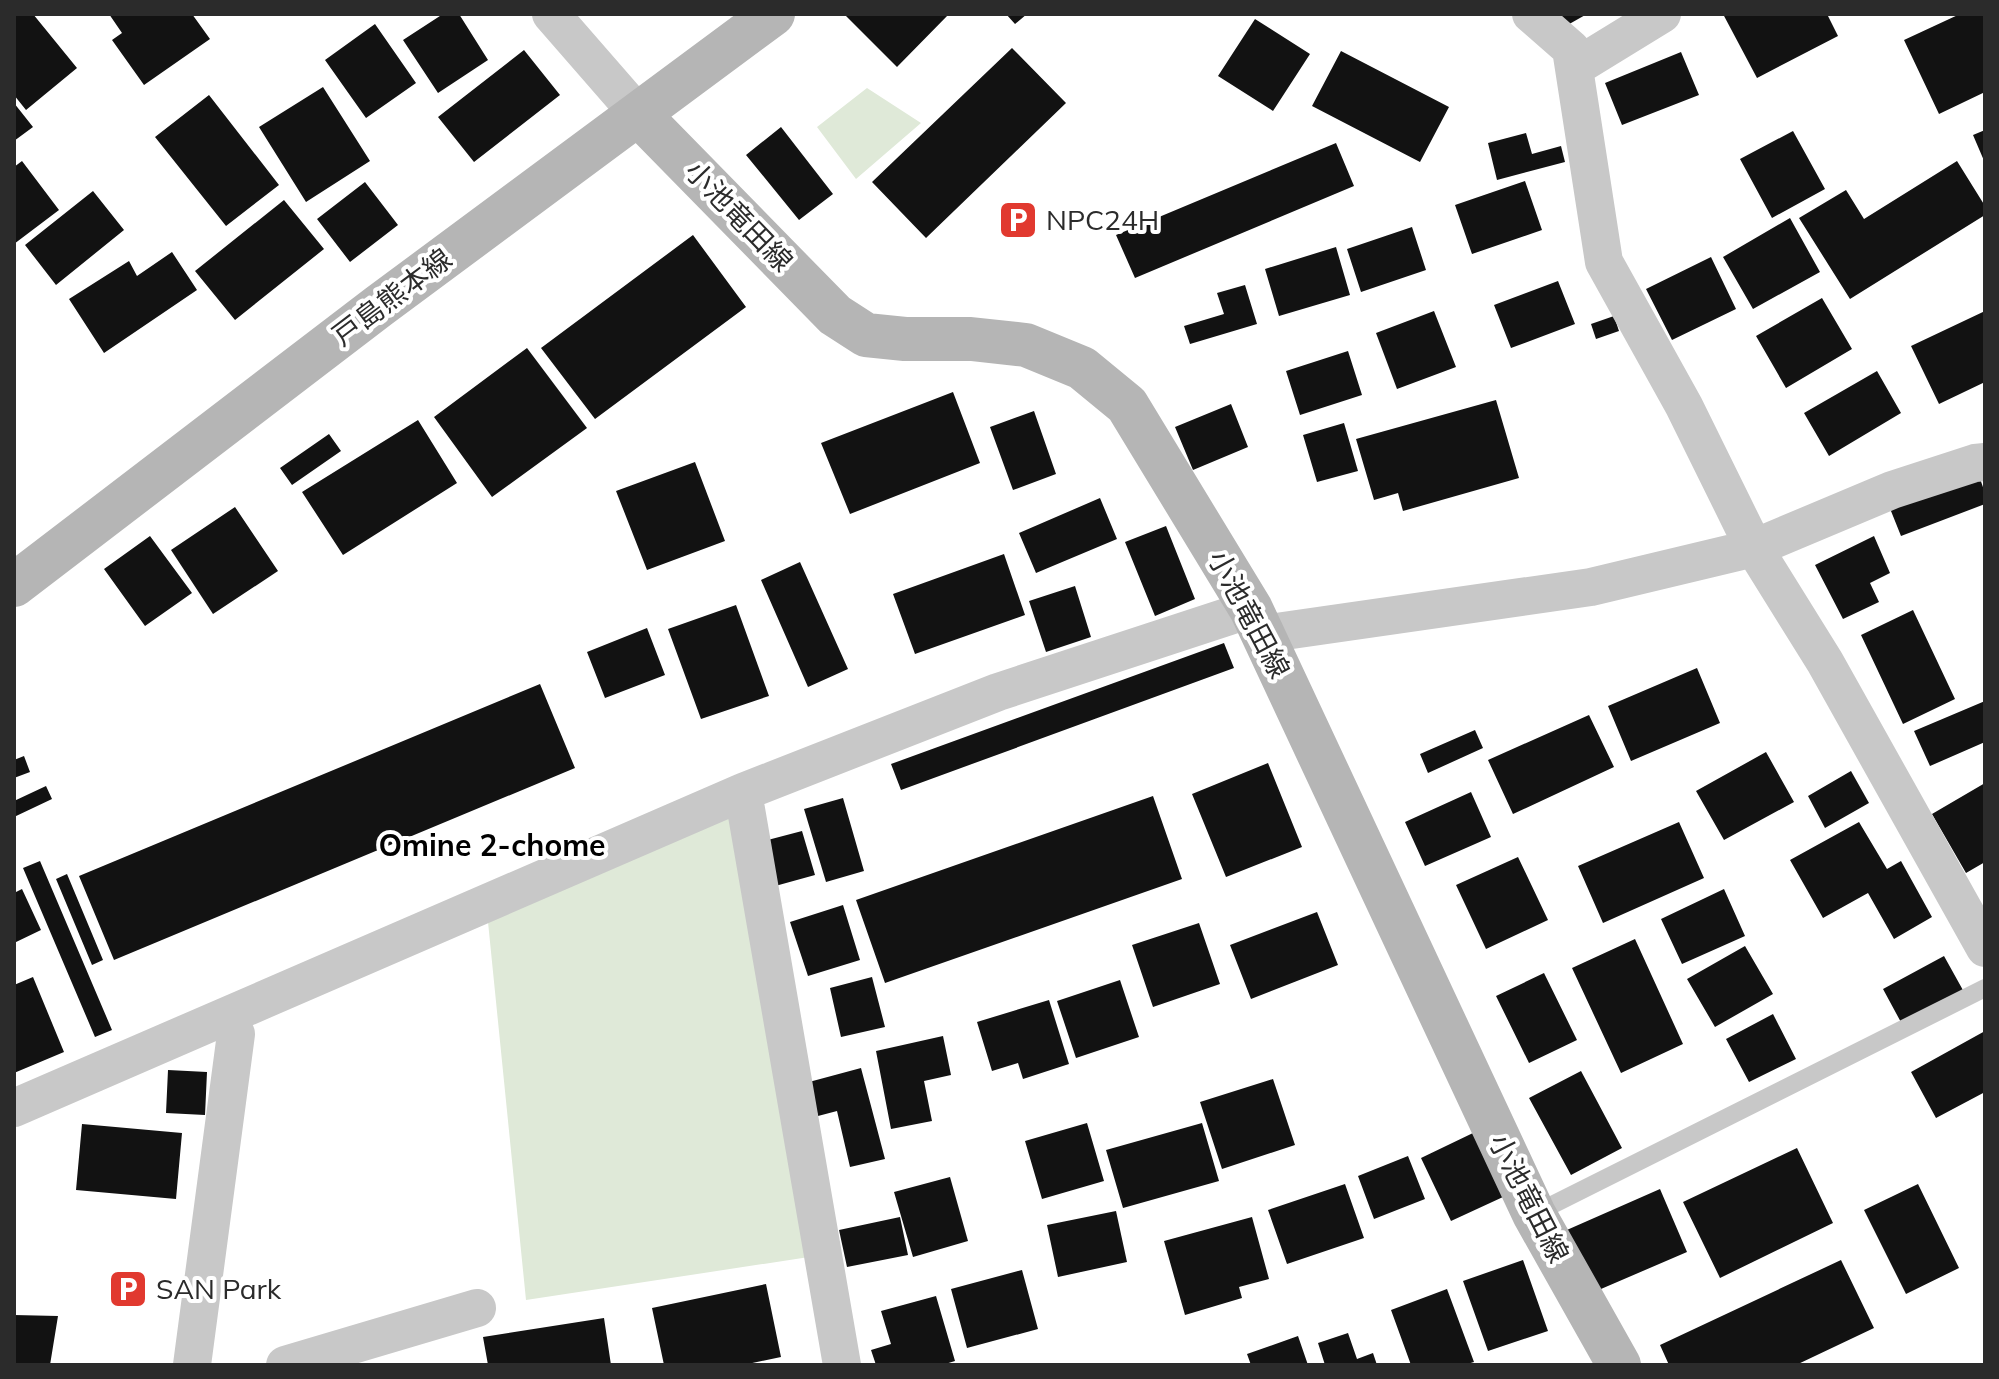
<svg xmlns="http://www.w3.org/2000/svg" width="1999" height="1379" font-family="Mulish,'Noto Sans JP',sans-serif">
<rect width="100%" height="100%" fill="#fff"/>
<path fill="#dfe9d8" d="M867,88L921,123L856,179L817,127Z
M736,810L809,1257L526,1300L488,922Z"/>
<path fill="#121212" d="M14,14H33L77,68L26,110L14,95Z
M109,14H192L210,39L144,85L112,40L122,33Z
M443,14H459L488,60L438,93L403,40Z
M848,14H949L897,67L846,16Z
M1006,14H1027L1015,24Z
M1556,14H1587L1564,27Z
M1723,14H1827L1838,36L1757,78Z
M1960,14H1985V92L1939,114L1904,40Z
M1255,19L1310,54L1273,111L1218,76Z
M375,24L416,83L366,118L325,60Z
M1012,48L1066,103L926,238L872,182Z
M524,50L560,95L474,162L438,117Z
M1341,51L1449,107L1420,162L1312,106Z
M1681,52L1699,95L1622,125L1605,83Z
M323,87L370,161L306,202L259,127Z
M209,95L279,185L226,226L155,137Z
M14,103L33,127L14,141Z
M781,127L833,194L799,220L746,155Z
M1985,130V163L1973,135Z
M1793,131L1825,189L1772,218L1740,159Z
M1526,133L1532,154L1561,146L1565,162L1497,180L1488,143Z
M1336,143L1354,186L1135,278L1116,235Z
M22,161L59,210L14,244V167Z
M1957,161L1985,206V215L1850,299L1799,218L1846,190L1864,219Z
M1525,181L1542,230L1472,254L1455,205Z
M365,182L398,225L350,262L317,219Z
M93,191L124,230L56,285L25,245Z
M284,200L324,249L235,320L195,271Z
M1790,218L1820,272L1753,309L1723,257Z
M1412,227L1426,270L1361,292L1347,249Z
M693,235L746,307L595,419L541,348Z
M1336,247L1350,295L1279,316L1265,269Z
M172,252L197,290L104,353L69,299L129,261L137,276Z
M1711,257L1736,309L1672,340L1646,289Z
M1558,281L1575,324L1511,348L1494,305Z
M1245,285L1257,324L1190,344L1184,326L1224,314L1217,293Z
M1822,298L1852,349L1786,388L1756,336Z
M1434,311L1456,367L1397,389L1376,333Z
M1985,311V382L1939,404L1911,346Z
M1614,316L1619,331L1596,339L1591,324Z
M527,348L587,428L492,497L434,417Z
M1348,351L1362,395L1300,415L1286,371Z
M1877,371L1901,413L1829,456L1804,413Z
M953,392L980,463L850,514L821,443Z
M1496,400L1519,478L1403,511L1398,493L1374,500L1356,439Z
M1231,404L1248,447L1193,470L1175,427Z
M1034,411L1056,474L1013,490L990,427Z
M418,420L457,483L343,555L302,492Z
M1344,423L1358,471L1317,482L1303,435Z
M329,434L341,451L292,485L280,468Z
M695,462L725,541L647,570L616,491Z
M1976,467L1985,493V504L1901,536L1887,501Z
M1100,498L1117,539L1036,573L1019,533Z
M235,507L278,571L213,614L171,550Z
M1166,526L1195,599L1155,616L1125,542Z
M150,536L192,593L145,626L104,569Z
M1874,536L1890,573L1870,583L1879,602L1843,619L1815,565Z
M1004,554L1025,615L915,654L893,594Z
M800,562L848,669L808,687L761,580Z
M1075,586L1091,637L1046,652L1029,601Z
M736,605L769,696L701,719L668,629Z
M1913,610L1955,699L1903,724L1861,635Z
M647,628L665,675L605,698L587,652Z
M1224,643L1234,668L901,790L891,764Z
M1697,668L1720,723L1631,761L1608,706Z
M540,684L575,768L114,960L79,876Z
M1985,701V742L1930,766L1914,731Z
M1589,715L1614,767L1513,814L1488,760Z
M1475,730L1483,748L1428,773L1420,754Z
M1766,752L1794,802L1724,840L1696,791Z
M24,756L30,772L14,778V760Z
M1268,763L1302,847L1226,877L1192,794Z
M1851,771L1869,803L1825,828L1808,796Z
M1985,783V862L1966,873L1932,814Z
M46,786L52,799L14,817V801Z
M1471,792L1491,837L1425,866L1405,822Z
M1153,796L1182,879L885,983L856,900Z
M843,798L864,871L826,882L804,809Z
M1679,822L1704,878L1603,923L1578,866Z
M1859,822L1887,869L1901,861L1932,917L1894,939L1868,893L1823,918L1790,860Z
M802,831L815,875L768,888L756,843Z
M1518,857L1548,920L1486,949L1456,885Z
M40,861L112,1030L95,1037L23,868Z
M67,874L103,960L92,965L56,879Z
M22,889L41,930L14,943V893Z
M1724,889L1745,936L1682,964L1661,919Z
M843,905L860,960L808,976L790,922Z
M1317,912L1338,965L1251,999L1230,945Z
M1199,923L1220,984L1153,1007L1132,945Z
M1635,939L1683,1044L1621,1073L1572,968Z
M1745,946L1773,994L1715,1027L1687,979Z
M1944,956L1964,992L1903,1026L1883,989Z
M1544,973L1577,1040L1529,1063L1496,996Z
M33,977L64,1052L14,1073V985Z
M872,977L885,1027L841,1037L830,988Z
M1120,980L1139,1037L1076,1058L1057,1001Z
M1049,1000L1069,1064L1023,1079L1018,1063L992,1071L977,1022Z
M1773,1014L1796,1059L1749,1082L1726,1039Z
M1985,1031V1092L1936,1118L1911,1072Z
M943,1036L951,1075L924,1081L932,1121L891,1129L876,1051Z
M861,1068L885,1159L850,1167L837,1111L818,1116L809,1082Z
M168,1070L207,1072L205,1115L166,1113Z
M1581,1071L1622,1148L1571,1175L1529,1098Z
M1273,1079L1295,1145L1222,1169L1200,1102Z
M1087,1123L1104,1181L1042,1199L1025,1141Z
M1202,1123L1219,1181L1123,1208L1106,1150Z
M82,1124L182,1133L176,1199L76,1190Z
M1473,1133L1503,1197L1451,1221L1421,1158Z
M1797,1148L1833,1223L1720,1278L1683,1202Z
M1408,1156L1425,1199L1374,1219L1358,1176Z
M950,1177L968,1241L913,1257L894,1192Z
M1345,1184L1364,1238L1287,1264L1268,1210Z
M1918,1184L1959,1268L1906,1294L1864,1210Z
M1660,1189L1687,1252L1587,1295L1560,1233Z
M1116,1211L1127,1262L1058,1277L1047,1225Z
M900,1217L908,1255L847,1267L839,1230Z
M1252,1217L1269,1279L1239,1287L1242,1298L1185,1315L1164,1241Z
M1523,1260L1548,1331L1488,1351L1463,1281Z
M1841,1260L1874,1328L1796,1365H1669L1660,1345Z
M1022,1270L1038,1329L967,1348L951,1289Z
M766,1284L781,1357L743,1365H664L652,1308Z
M1447,1289L1474,1362L1464,1365H1411L1391,1310Z
M936,1296L955,1361L942,1365H876L871,1350L891,1344L881,1311Z
M14,1315L58,1316L50,1365H14Z
M604,1318L611,1365H488L483,1337Z
M1348,1333L1357,1359L1373,1353L1377,1365H1325L1318,1343Z
M1298,1336L1308,1365H1251L1247,1354Z"/>
<g fill="none" stroke-linecap="round" stroke-linejoin="round">
<path stroke="#c8c8c8" stroke-width="18" d="M1534,1214L1985,988"/>
<path stroke="#c8c8c8" stroke-width="38" d="M551,14L639,115
M1531,14L1571,49L1604,262L1684,406L1754,548L1825,662L1985,948
M1574,68L1662,14
M1263,634L1591,587L1754,548L1892,490L1975,463L1985,462
M743,792L842,1365
M14,1108L743,792L998,692L1251,609
M192,1365L236,1034
M285,1365L477,1308"/>
<path stroke="#b5b5b5" stroke-width="44" d="M639,115L835,315L866,335L905,339H971L1026,345L1082,368L1127,405L1251,609L1534,1214L1619,1365
M14,585L379,306L773,14"/>
</g>
<defs>
<symbol id="parking-square" viewBox="-11 -11 22 22"><rect x="-9" y="-9" width="18" height="18" rx="4" fill="#e1392f" stroke="#fff"/><path d="M-3.5-5.5H1a3.5 3.5 0 0 1 0 7H-1V5.5H-3.5ZM-1-3.4V-.6H.8a1.4 1.4 0 0 0 0-2.8Z" fill="#fff"/></symbol>
</defs>
<g fill-rule="evenodd">
<use href="#parking-square" x="996" y="198" width="44" height="44"/>
<use href="#parking-square" x="106" y="1267" width="44" height="44"/>
</g>
<g text-anchor="middle" stroke-width="8" stroke-linejoin="round" paint-order="stroke">
<g font-size="28" fill="#2b2b2b" stroke="#fff">
<text transform="translate(739 216) rotate(46)" y="10">小池竜田線</text>
<text transform="translate(392 297) rotate(-37)" y="10">戸島熊本線</text>
<text transform="translate(1249 614) rotate(62)" y="10">小池竜田線</text>
<text transform="translate(1529 1198) rotate(63)" y="10">小池竜田線</text>
</g>
<g font-size="28" fill="#2b2b2b" stroke="#fff" text-anchor="start">
<text x="1046" y="230">NPC24H</text>
<text x="156" y="1299">SAN Park</text>
</g>
<g font-size="30" font-weight="bold" fill="#000" stroke="#fff">
<text x="492" y="856">Omine 2-chome</text>
</g>
</g>
<rect width="1999" height="1379" fill="none" stroke="#2b2b2b" stroke-width="32"/>
</svg>
